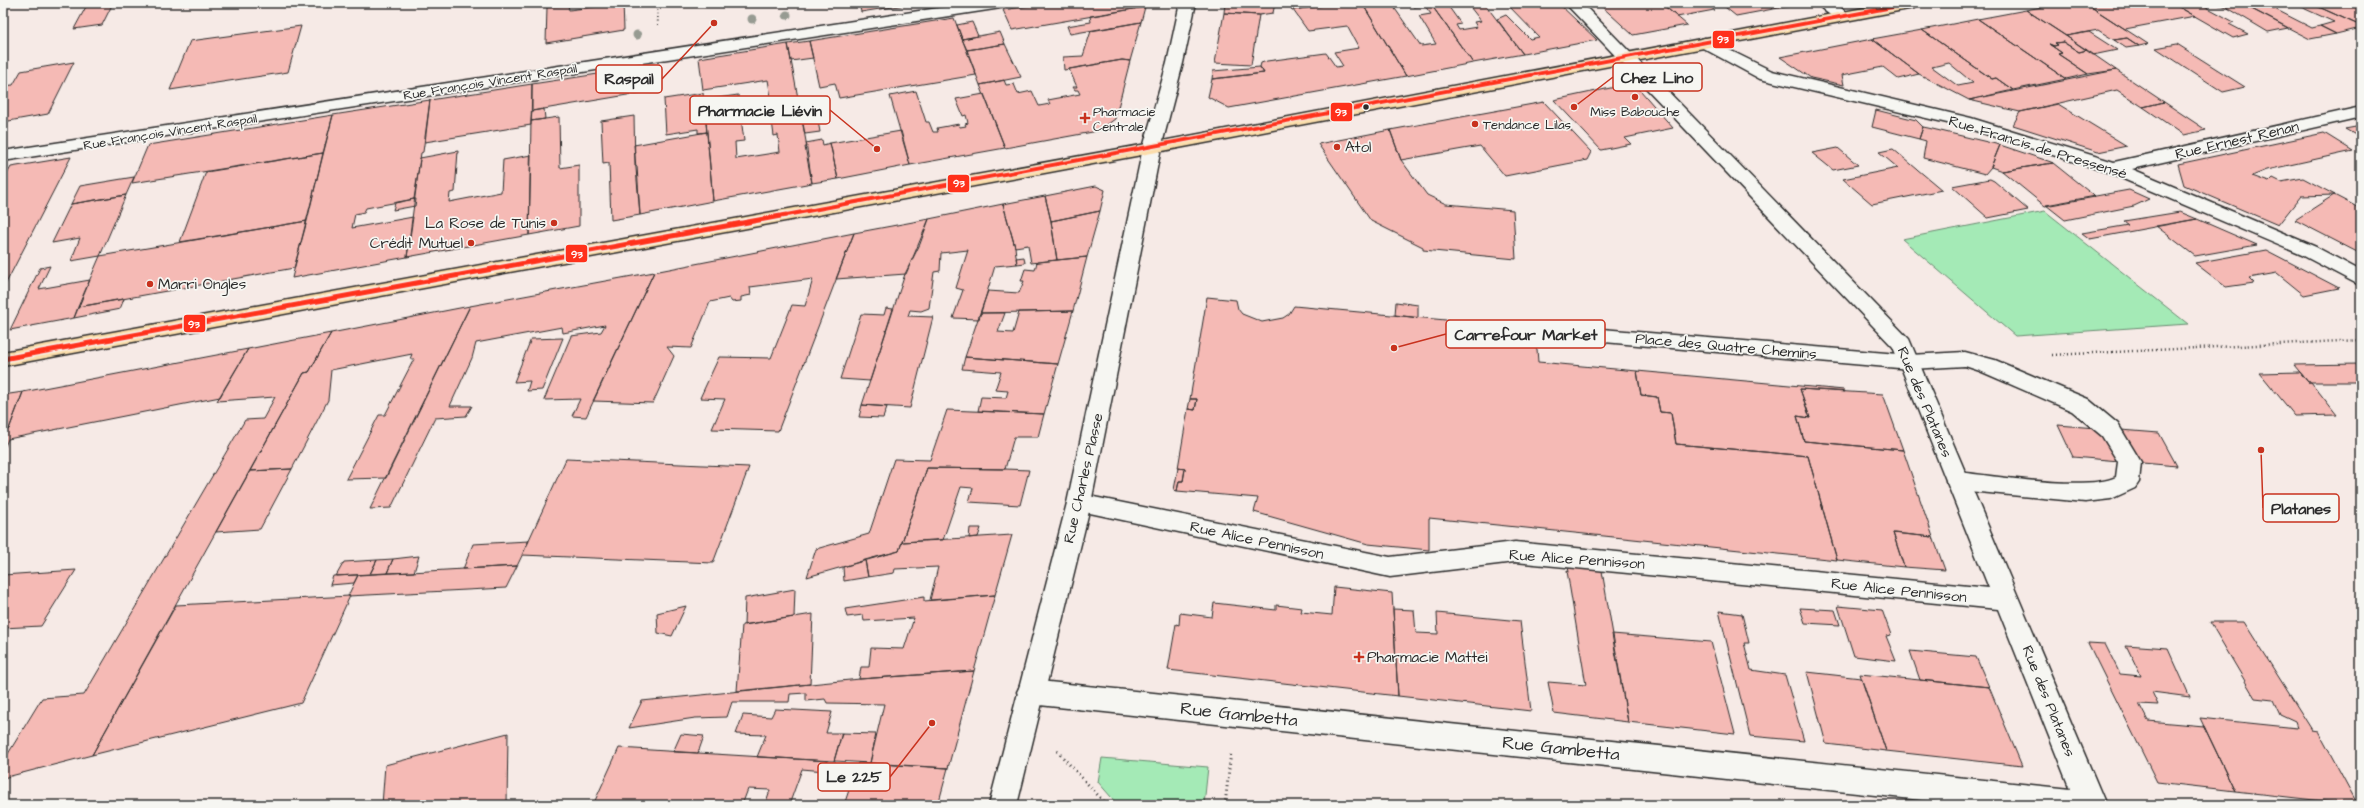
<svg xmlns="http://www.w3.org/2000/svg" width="2364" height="808" font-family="'Architects Daughter',sans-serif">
<rect width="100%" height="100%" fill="#f6eae6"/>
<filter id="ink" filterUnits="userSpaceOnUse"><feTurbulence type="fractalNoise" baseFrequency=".025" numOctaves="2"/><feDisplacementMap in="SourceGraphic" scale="8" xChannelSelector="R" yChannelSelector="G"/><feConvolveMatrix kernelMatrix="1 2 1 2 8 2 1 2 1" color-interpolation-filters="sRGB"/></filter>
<g filter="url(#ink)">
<path fill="#a4eab6" stroke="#688a70" d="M2045,211L2188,324L2015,336L1902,239Z
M1102,758L1208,767L1204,805H1118L1098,782Z"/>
<path fill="#f5bab5" stroke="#2b2b2b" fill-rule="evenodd" d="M88,3H113L102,25L74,29Z
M623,3L624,30L546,43L547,7L568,5L569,10Z
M859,3H918L861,12Z
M1047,3L1057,4L1146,3L1145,7L1012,30L1003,10Z
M1225,3H1275L1273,13L1259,15L1224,13Z
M1300,3H1339L1292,10L1289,5Z
M1339,3H1362L1406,76L1229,108L1208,97L1212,79L1264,73L1260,67L1261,63L1267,61L1326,53L1336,67L1343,66L1334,52L1359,48L1347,26L1308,31L1293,10Z
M1362,3H1391L1421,46L1436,44L1419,16L1431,14L1425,6L1414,7L1411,3H1430L1473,63L1406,76Z
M1430,3H1446L1461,24L1456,25L1459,30L1477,27L1474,22L1481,21L1467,3H1484L1523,54L1473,63Z
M1506,3H1558L1597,40L1523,54L1497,19L1506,15L1530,39L1539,37Z
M1598,3H1661L1687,25L1633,35Z
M1661,3H1706L1714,10L1677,17Z
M1720,3H1765L1773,9L1736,16Z
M1765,3H1803L1804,4L1773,9Z
M2062,3H2085L2148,44L2139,46L2127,38L2114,40L2098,30L2066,36L2026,10Z
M2085,3H2172L2195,16L2125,29Z
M2172,3H2199L2234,22L2229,24L2248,34L2233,38Z
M2213,3H2240L2288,28L2268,32L2226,7Z
M2258,3H2263L2312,28L2320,26L2336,34L2310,39L2246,6Z
M2292,3H2310L2361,26V28L2336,34L2320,26L2334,22Z
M2310,3H2349L2361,9V26Z
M1145,7L1141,22L1070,34L1067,26L1091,22L1090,16Z
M2026,10L2087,50L2079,52L2063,42L2055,43L2058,45L2054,46L2049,44L2062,53L2058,54L2088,74L2066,79L1978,19Z
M1224,13L1259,15L1251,65L1215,63Z
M954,18L976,75L839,98L835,83L819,86L809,41Z
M1978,19L2066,79L2013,90L1996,78L1992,79L1922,30Z
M972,22L978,36L962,39L957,25Z
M1141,22L1130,61L1122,60L1064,70L1063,57L1083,56L1091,31Z
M301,26L288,72L170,90L190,41Z
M1922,30L1992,79L1996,78L2013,90L1969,100L1919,74L1872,39ZM1949,63L1973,83L1958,86L1932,67Z
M1000,32L1005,44L967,50L962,39Z
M2089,32L2117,50L2093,55L2066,36Z
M2127,38L2139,46L2126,48L2114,40Z
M1872,39L1919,74L1898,79L1883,67L1842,75L1844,85L1811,78L1780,57Z
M809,41L813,58L791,61L788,44Z
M2063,42L2079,52L2087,50L2116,70L2088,74L2058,54L2062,53L2049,44L2054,46L2058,45L2055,43Z
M788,44L807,147H805L812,183L713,201L704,100L738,95L744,141L735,142L736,159L780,152L778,135L774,136L772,121L775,120L768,80L703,90L699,58Z
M1005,44L1021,77L980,85L967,50Z
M2177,44L2245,87L2223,92L2156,48Z
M1122,60L1130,61L1115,119L1098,131L1005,148L980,85L1004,80L1006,85L1014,84L1018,94L1032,91L1039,106L1050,104L1048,100L1080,94L1078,90H1075L1073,87H1077L1069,69Z
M74,62L48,114L3,122V86L13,85L21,71Z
M654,65L656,90L633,94L631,69Z
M1260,67L1264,73L1212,79L1213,71Z
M631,69L633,94L532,111V84Z
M2116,70L2164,102L2143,107L2117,90L2020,112L1969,100Z
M1634,83L1673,128L1625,138L1631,144L1601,150L1554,100Z
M532,84L531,125L425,142L430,100Z
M916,91L926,122H929L933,132H938L937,128L959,124L960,127L966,126L965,124L968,123L966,115L963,116L956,99L984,94L1005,148L910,165L890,96Z
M703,93L707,132L698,133V129L666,134L664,99Z
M430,100L423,152L421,153L414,199L366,208L364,212L355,214L352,228L413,217L407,257L292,278L333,115Z
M1544,102L1591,152L1587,160L1505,176L1480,146L1401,160L1390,130Z
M2164,102L2206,130L2184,135L2143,107Z
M2058,104L2127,146L2098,152L2013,125L2020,112Z
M544,109L545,119L531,121L532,111Z
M1876,110L1916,120L1923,127L1919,139L1872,127Z
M333,115L323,153L132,183L148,145Z
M634,116L635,166H637L640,215L611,220L609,163L603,164L601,121Z
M817,116L820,132L805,134L802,119Z
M559,117L560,168L579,165V226L529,235L531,121Z
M2361,126V138L2345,129Z
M1923,127L1928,128L2000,145L1991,167L1985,174L1923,158L1926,141L1919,139Z
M1390,130L1401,160L1427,195L1446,204L1513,210L1516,259L1423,250V247L1371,221L1318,144Z
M901,131L910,165L838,179L830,143Z
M707,132L713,201L640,215L634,145Z
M2324,133L2353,151L2267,170L2252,176L2269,182L2273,178L2281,182L2303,178L2335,195L2301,196L2278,225L2184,185L2178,164Z
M822,140L823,145L830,143L838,179L812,183L806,143Z
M2000,145L2051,162L2053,163L2002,171L1991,167Z
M1838,148L1858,165L1833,170L1812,153Z
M1893,149L1942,190L1872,204L1843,179L1898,168L1879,152Z
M458,151L455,192L450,193L449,202L501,192L503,160L531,155L529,235L407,257L420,158Z
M323,153L307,221L180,242L206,172Z
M71,157L3,289V181L11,167Z
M2053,163L2093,195L2095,197L2045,206L2002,171Z
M134,177L126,195L71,204L80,186Z
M1990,179L1994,181L2028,210L1988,218L1952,186Z
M1096,186L1105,190L1100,211L1051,221L1045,196Z
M2129,190L2149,199L2134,206L2065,220L2046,205Z
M126,195L100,256L71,261L80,238L52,243L71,204Z
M2334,195L2361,209V254L2295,220Z
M1045,196L1051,221L1057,260L1031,263L1028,245L1015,247L1003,204Z
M414,199H416L415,206L393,210L395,203Z
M1003,204L1015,247L1017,264L995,266L979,319L953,318L963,290L956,288L968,250L941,253L940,271L934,272L929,308L921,311L910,310L908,316L933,317L910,408L862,405L905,274L920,244L929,219Z
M1100,211L1087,257L1057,260L1051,221Z
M2180,212L2197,219L2090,239L2082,233L2129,225L2124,221Z
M929,219L906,274L836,279L854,233Z
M2197,219L2257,245L2195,256L2156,226Z
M307,221L294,268L78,307L100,256Z
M854,233L778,431L712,429L725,399L700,398L719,357L771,358L792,305L805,306L813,279L750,287L751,295L741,297V301L732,302L729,298L710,302L691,348L667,347L674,356L653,403L593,401L654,272Z
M2266,250L2339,288L2304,295L2277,273L2249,278L2254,283L2226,287L2195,263Z
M1024,257L1025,263L1017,264L1016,258Z
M1087,257L1073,311L980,313L988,291L1019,293L1024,281H1021L1025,269L1035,270L1037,262Z
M50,266L39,289L90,280L74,318L10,330L40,268Z
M654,272L586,417L572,416L580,399L544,400L571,336L601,332L605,325L563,333L562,327L476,343L472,358L450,406H472L466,416L435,418L391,508L370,509L470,306Z
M1207,297L1236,300L1238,309L1242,314L1262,322L1283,318L1289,314L1294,306L1489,324L1537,349L1538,362L1637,371L1641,395L1657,397L1660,412L1671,413L1676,444L1808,456L1837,560L1429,518V550L1368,544L1254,512L1258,498L1177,491L1179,481H1183L1185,469L1178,468L1188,409L1195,410L1197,399H1190Z
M124,299L120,309L74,318L78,307Z
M1396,302L1418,305V318L1395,315Z
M470,306L386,478L346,479L379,415H385L414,359H410L412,354L331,370L328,400L292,469L250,471L304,373L309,372L331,333Z
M886,308L893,309L870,381L840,379L861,314L884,315Z
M1073,311L1058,364L965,357L980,313H1005L998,332L1013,333L1019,312Z
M331,333L309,372L304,373L92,755L3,778V762L42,698L84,695L245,420L263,419L275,397L217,401L248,349Z
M563,338L542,390L527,391L530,381L514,382L531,339Z
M248,349L220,397L8,439L3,451V430L9,429L23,392Z
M965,357L1058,364L1044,414L978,411L981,397L1006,398L1008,391L995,390L1001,372L962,369Z
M2361,364V382H2308L2294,365Z
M1637,371L1844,390L1845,392L1800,389L1810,418L1797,416L1804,441L1903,450L1933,537L1893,533L1904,567L1837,560L1808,456L1676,444L1671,413L1660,412L1657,397L1641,395Z
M2300,372L2308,382H2311L2337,415L2295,416L2260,373Z
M1800,389L1883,394L1903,450L1804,441L1797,416L1810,418Z
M23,392L9,429L3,430V395Z
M1190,399H1197L1195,410L1188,409Z
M862,405L887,407L883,418L859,417Z
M947,410L1044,414L1038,437H1014L1005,469L927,468L899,551L807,577L816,549L869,534L894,459L930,460Z
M2058,425L2159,433L2177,466L2073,457Z
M566,459L749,467L713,563L522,555Z
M927,468L1005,469L1029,470L1020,505L969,502L973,488L961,487L943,540L902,542Z
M1178,468L1185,469L1183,481H1179L1177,491L1174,490Z
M292,469L260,529L216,532L250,471Z
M970,528H981L978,537L969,538Z
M1893,533L1933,537L1945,570L1904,567Z
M1012,535L995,595L930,600L938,567L895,569L894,573L868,577L865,560L899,551L902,542Z
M529,541L517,566L463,569L473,544Z
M419,556L414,572L387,573L393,559Z
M393,559L387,573L370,574L377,560Z
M377,560L370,574L336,576L344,562Z
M865,560L868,577L844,581L843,567Z
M517,566L506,588L348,596L358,575Z
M1568,567L1602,571L1628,722L1554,713L1548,682L1586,685L1567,571L1569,572Z
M76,570L41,626L3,628V575Z
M358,575L354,583L330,585L333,576Z
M1334,587L1392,593L1398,696L1168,670L1176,624L1179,625L1180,613L1212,617L1214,603L1276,610V605L1302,608L1301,612L1332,615Z
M795,589L794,617L744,625L745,598Z
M995,595L974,671L859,679L861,667H869L871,648L904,649L914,618L864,621L863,615L847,617L845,609L924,597V601Z
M350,596L301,703L92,755L176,605Z
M686,606L672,636L658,633L657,613Z
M1838,606L1882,610L1891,635L1886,636L1896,661L1854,656Z
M1800,608L1835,610L1840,625L1805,623Z
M1393,609L1414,610L1416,633L1438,634L1437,613L1520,621L1531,711L1398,696Z
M1719,611L1742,614L1749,643H1744L1751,670L1785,675L1804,741L1750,736Z
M813,614L810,684L737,691L742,625Z
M2210,622H2244L2312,730L2318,731L2358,805L2235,791L2200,718L2297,728L2295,722L2280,715L2273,700L2255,698Z
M1612,634L1711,642L1735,734L1628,722Z
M2088,643L2105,644L2120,674L2141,676L2126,645L2168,648L2190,697L2152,692L2158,705L2139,704L2148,721L2204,726L2235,791L2157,782Z
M1910,651L1976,657L1989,687L1920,680Z
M974,671L948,768L870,763L884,704L827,703L825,699L806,701V693L790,694L789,702H732L727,717L695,718L629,728L642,701L860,679Z
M1807,672L1861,678L1886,751L1826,744Z
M1860,674L1989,687L2022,766L1886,751Z
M775,709L832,712L826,733H842L834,761L757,757L766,735L736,734L743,715L771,717Z
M508,733L507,805H382L385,765Z
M842,733L876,734L870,763L834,761Z
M681,734L704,736L698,753L673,752Z
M619,748L698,753L828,761L825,771L802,769L789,805H765L770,790L748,789L742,805H593Z
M858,763L948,768L938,805H844Z"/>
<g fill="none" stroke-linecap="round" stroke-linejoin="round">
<defs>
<path id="lane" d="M1543,324L1910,355L1965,352L1995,360L2088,399L2118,424L2141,462L2139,482L2135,488L2111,499L2085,502L1958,490L1950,487L1946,481L1950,475L1958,472C1994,476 2087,491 2116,477L2118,462L2102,436L2072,411L1980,371L1965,366L1910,369L1536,336L1533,331L1536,326Z"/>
<path id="street" d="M971,3H1009L1001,8L3,161V151Z
M1565,3H1582L1909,339L2106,805H1968L1030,704L1021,700L1017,692L1021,684L1030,680L2070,789L1998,609L1515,562L1390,577L1071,509L1067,503L1071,497L1079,494L1390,557L1515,542L1989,588L1893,347Z
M1817,3H1835L1851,16L1849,19C1838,22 1824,12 1817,3Z
M1705,38L1772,71L1971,118L2114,162L2361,107V117L2132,169L2316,247L2361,271V286L2302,255L2107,172L1960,126L1760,79L1699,46L1697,43L1699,40Z"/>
<path id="secondary" d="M1180,3H1196L1183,63L1161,148L1091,503L1017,805H989L1067,503L1143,148L1167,63Z"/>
<path id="primary" d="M1890,3H1922L1914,8L1152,153L3,366V352L1152,143Z"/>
</defs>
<use href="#lane" stroke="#2b2b2b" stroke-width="3"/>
<use href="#street" stroke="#2b2b2b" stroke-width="3"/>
<use href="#secondary" stroke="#2b2b2b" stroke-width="3"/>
<use href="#primary" stroke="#2b2b2b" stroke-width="3"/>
<path stroke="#2b2b2b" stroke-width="2" stroke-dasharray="1 2.5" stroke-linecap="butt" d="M657,3L658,25"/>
<path stroke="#2b2b2b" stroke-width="2.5" stroke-dasharray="1 3" stroke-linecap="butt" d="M2052,355L2361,340"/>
<path stroke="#2b2b2b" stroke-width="3" stroke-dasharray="1 3.5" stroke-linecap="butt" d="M1057,751L1107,805
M1225,805L1231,752"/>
<use href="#lane" fill="#f6f6f2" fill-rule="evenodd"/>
<use href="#street" fill="#f6f6f2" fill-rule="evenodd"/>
<use href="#secondary" fill="#f6f6f2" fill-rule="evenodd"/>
<use href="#primary" fill="#fbddab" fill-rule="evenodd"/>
<defs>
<path id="bus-1-far1" d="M781,216L1914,3"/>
<path id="bus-1" d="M3,359L786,215"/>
</defs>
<use href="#bus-1-far1" stroke="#f6f6f2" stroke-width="6"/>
<use href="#bus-1" stroke="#f6f6f2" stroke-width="8"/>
<use href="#bus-1-far1" stroke="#ff301a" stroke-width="4"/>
<use href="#bus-1" stroke="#ff301a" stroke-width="5"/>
</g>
<g fill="#979b92">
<circle cx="787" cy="15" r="4.5"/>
<circle cx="752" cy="19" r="4.5"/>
<circle cx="637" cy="35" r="4.5"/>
</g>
</g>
<g fill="#c8321e" stroke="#f6f6f2" stroke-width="1.5">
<circle cx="1635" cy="97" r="4"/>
<path d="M1083 112h4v4h4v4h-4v4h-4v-4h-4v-4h4z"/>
<circle cx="1475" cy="124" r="4"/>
<circle cx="1337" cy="147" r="4"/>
<circle cx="554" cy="223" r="4"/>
<circle cx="471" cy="243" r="4"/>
<circle cx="150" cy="284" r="4"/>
<path d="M1357 651h4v4h4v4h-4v4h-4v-4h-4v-4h4z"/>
</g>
<circle fill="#2b2b2b" stroke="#f6f6f2" stroke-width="1.5" cx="1366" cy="107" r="3.5"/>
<g text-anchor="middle" stroke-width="3.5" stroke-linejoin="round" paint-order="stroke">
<g font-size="13" fill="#2b2b2b" stroke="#f6f6f2">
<text transform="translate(490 81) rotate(-9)" y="5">Rue François Vincent Raspail</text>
<text transform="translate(170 131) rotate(-9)" y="5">Rue François Vincent Raspail</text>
</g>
<g font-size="13" fill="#2b2b2b" stroke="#f6f6f2" text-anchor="start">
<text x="1093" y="116">Pharmacie<tspan x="1093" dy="15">Centrale</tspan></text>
<text x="1635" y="116" text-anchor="middle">Miss Babouche</text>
<text x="1483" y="129">Tendance Lilas</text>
</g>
<g font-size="15" fill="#2b2b2b" stroke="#f6f6f2">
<text transform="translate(2237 140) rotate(-13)" y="5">Rue Ernest Renan</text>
<text transform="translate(2038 147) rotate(17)" y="5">Rue Francis de Pressensé</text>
<text transform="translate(1726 346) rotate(5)" y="5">Place des Quatre Chemins</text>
<text transform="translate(1925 402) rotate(67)" y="5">Rue des Platanes</text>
<text transform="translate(1083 478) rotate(-77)" y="5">Rue Charles Plasse</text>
<text transform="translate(1257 540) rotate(12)" y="5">Rue Alice Pennisson</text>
<text transform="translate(1577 559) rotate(4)" y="5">Rue Alice Pennisson</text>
<text transform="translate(1899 590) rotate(6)" y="5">Rue Alice Pennisson</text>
<text transform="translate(2049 701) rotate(68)" y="5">Rue des Platanes</text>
</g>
<g font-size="15" fill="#2b2b2b" stroke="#f6f6f2" text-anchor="start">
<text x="1345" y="152">Atol</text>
<text x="546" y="228" text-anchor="end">La Rose de Tunis</text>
<text x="463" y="248" text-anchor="end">Crédit Mutuel</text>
<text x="158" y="289">Marri Ongles</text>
<text x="1367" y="662">Pharmacie Mattei</text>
</g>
<g font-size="18" fill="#2b2b2b" stroke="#f6f6f2">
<text transform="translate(1239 714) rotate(6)" y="6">Rue Gambetta</text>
<text transform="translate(1561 748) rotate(6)" y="6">Rue Gambetta</text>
</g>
</g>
<path fill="none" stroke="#c8321e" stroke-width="1.5" d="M1574 107L1613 77M714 23L662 79M877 149L830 110M1394 348L1446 334M2261 450L2263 508M932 723L890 777"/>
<g fill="#c8321e" stroke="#f6f6f2" stroke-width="1.5">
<circle cx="1574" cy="107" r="4"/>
<circle cx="714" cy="23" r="4"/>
<circle cx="877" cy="149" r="4"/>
<circle cx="1394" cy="348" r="4"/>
<circle cx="2261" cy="450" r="4"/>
<circle cx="932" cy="723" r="4"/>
</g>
<g fill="#f6f6f2" stroke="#c8321e" stroke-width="1.5">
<rect x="1613" y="63" width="89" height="28" rx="4"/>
<rect x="596" y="65" width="66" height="28" rx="4"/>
<rect x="690" y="96" width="140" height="28" rx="4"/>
<rect x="1446" y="320" width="159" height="28" rx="4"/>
<rect x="2263" y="494" width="76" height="28" rx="4"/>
<rect x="818" y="763" width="72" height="28" rx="4"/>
</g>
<g font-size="16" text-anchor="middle" font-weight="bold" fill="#2b2b2b">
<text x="1657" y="83">Chez Lino</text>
<text x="629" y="84">Raspail</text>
<text x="760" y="116">Pharmacie Liévin</text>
<text x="1526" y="340">Carrefour Market</text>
<text x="2301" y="514">Platanes</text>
<text x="854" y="782">Le 225</text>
</g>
<g stroke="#f6f6f2" stroke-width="1.5">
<rect x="1712" y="30" width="23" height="19" rx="4" fill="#ff301a"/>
<rect x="1330" y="102" width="23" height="20" rx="4" fill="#ff301a"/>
<rect x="947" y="174" width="23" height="19" rx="4" fill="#ff301a"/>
<rect x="565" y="244" width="23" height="19" rx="4" fill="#ff301a"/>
<rect x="183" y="314" width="23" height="19" rx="4" fill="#ff301a"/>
</g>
<g font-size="11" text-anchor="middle" font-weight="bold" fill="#fff">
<text x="1723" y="43">93</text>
<text x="1341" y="116">93</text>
<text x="959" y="187">93</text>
<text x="577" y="258">93</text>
<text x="194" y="328">93</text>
</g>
<rect width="2364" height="808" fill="none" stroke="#f6f6f2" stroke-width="16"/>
<rect x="8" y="8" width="2348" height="792" fill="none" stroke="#2b2b2b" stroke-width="1.5" filter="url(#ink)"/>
</svg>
